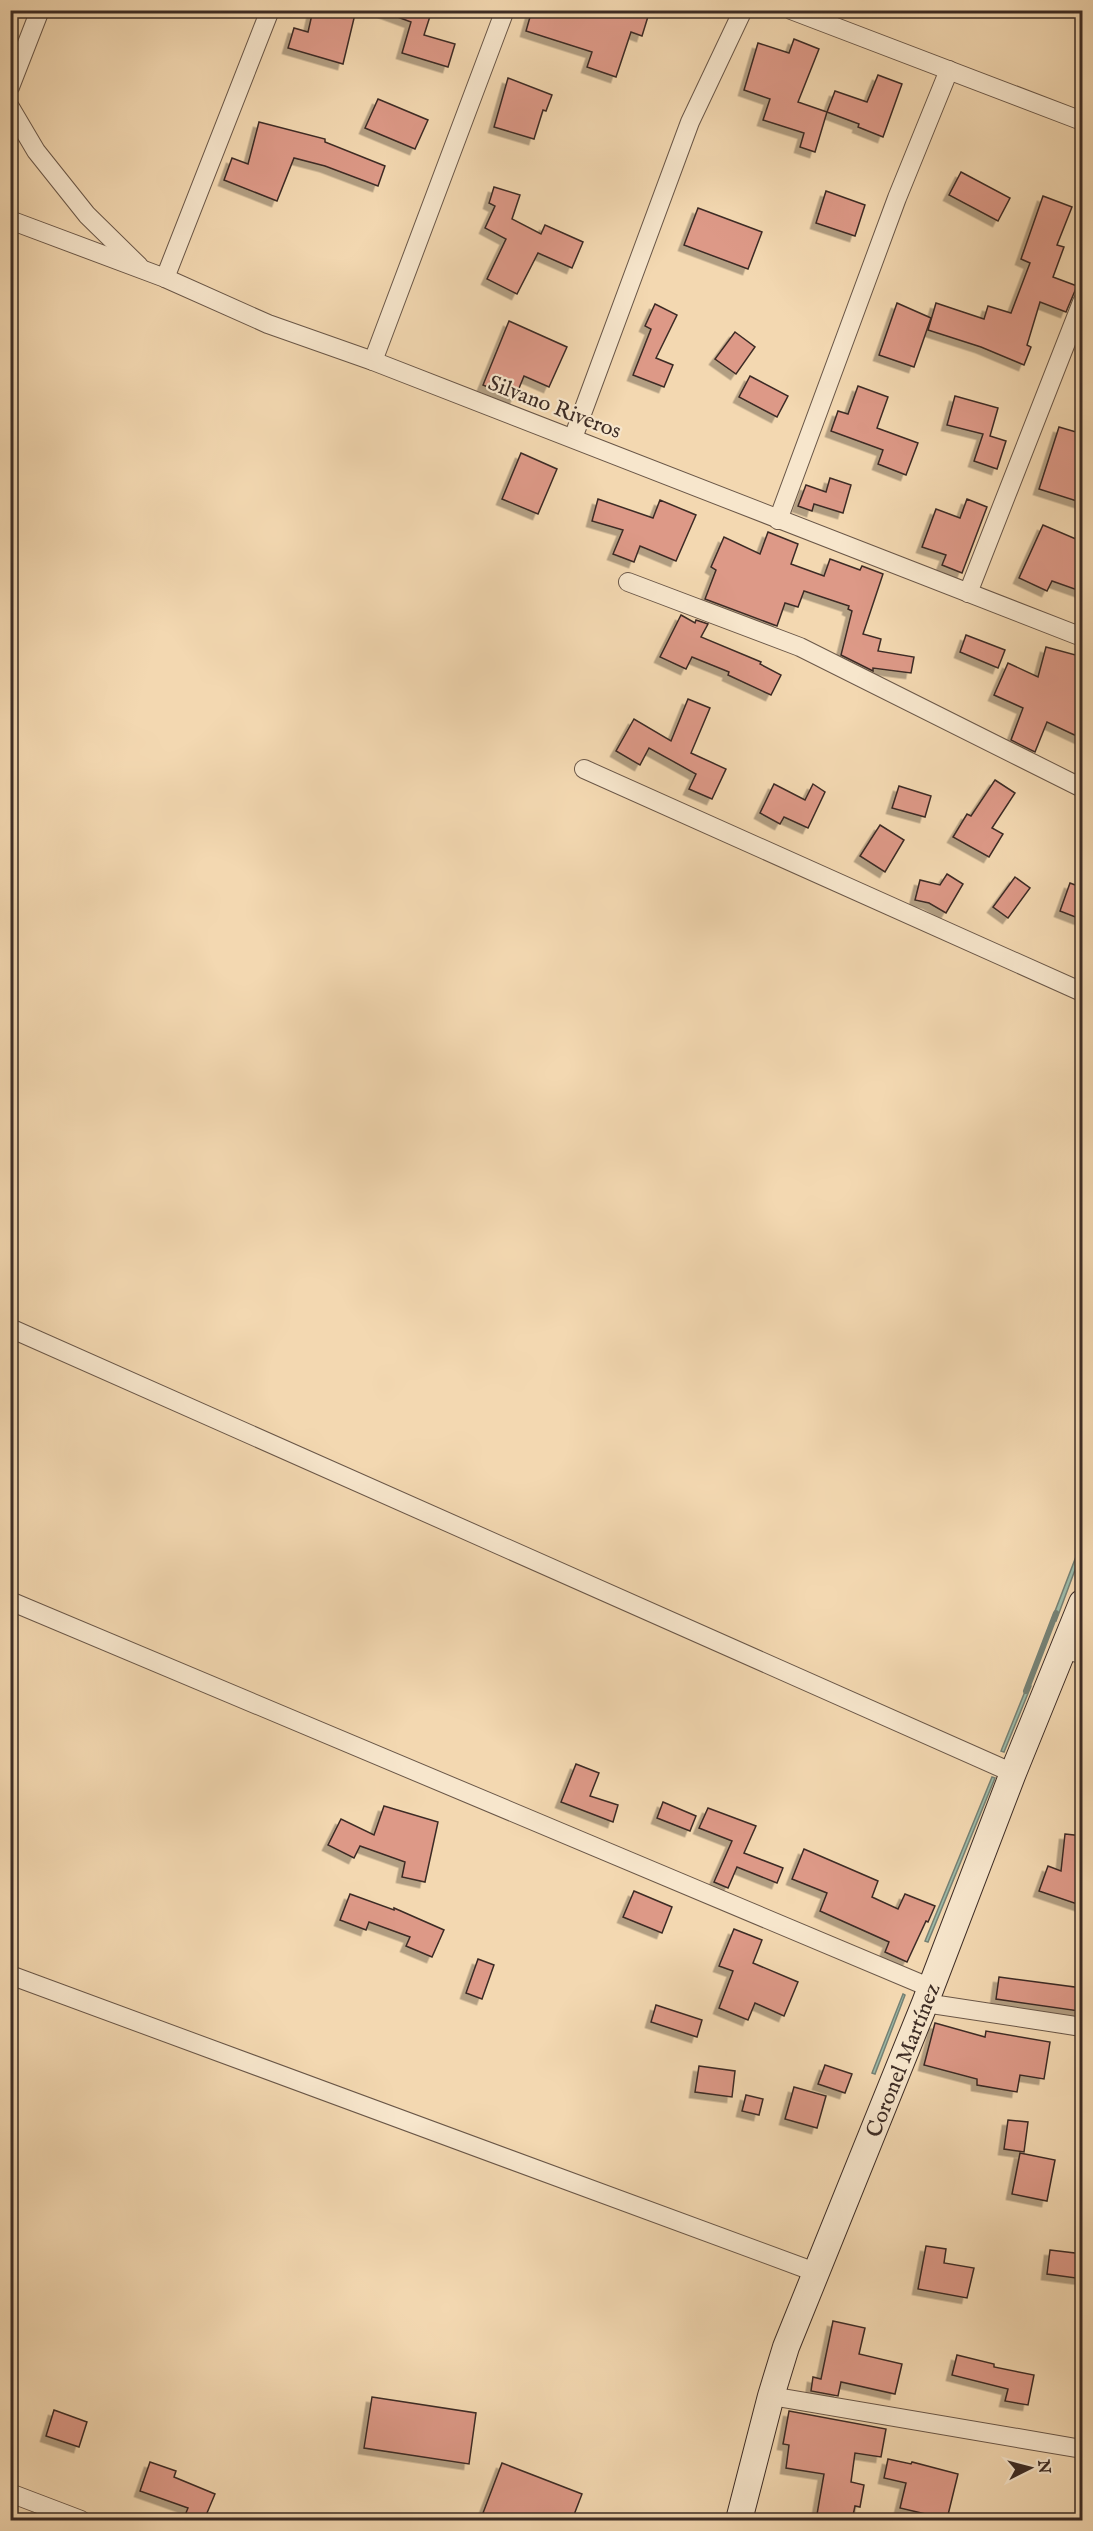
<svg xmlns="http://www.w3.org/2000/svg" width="1093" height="2531" font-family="'IM FELL English',serif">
<defs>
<filter id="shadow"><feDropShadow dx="-5.5" dy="5.5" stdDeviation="0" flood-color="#0004"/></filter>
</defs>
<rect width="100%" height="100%" fill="#f3d8b1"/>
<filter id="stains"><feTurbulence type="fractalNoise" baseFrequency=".00333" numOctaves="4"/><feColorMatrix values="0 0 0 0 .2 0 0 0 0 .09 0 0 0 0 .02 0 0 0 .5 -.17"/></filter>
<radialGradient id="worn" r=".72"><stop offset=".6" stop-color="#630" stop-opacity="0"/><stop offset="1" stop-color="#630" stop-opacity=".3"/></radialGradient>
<g fill="#9cbaa8" stroke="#768174" stroke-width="1.5">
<path d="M1082,1541V1551L1056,1621L1052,1619Z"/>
<path d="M1028,1684L1031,1686L1004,1752L1001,1751Z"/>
<path d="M992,1777L995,1778L928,1942L925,1941Z"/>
<path d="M903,1994L905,1995L875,2074L872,2073Z"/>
</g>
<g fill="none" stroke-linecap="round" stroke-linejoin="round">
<path stroke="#768174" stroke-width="6" d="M1026,1691L1056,1613"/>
</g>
<g fill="#dd9987" stroke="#3d2c25" stroke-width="1.5" filter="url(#shadow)">
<path d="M313,10H356L343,64L288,48L294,28L308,32Z"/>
<path d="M385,10H432L424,35L455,44L448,67L402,53L411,22L384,12Z"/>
<path d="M532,10H543L561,16L563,10H650L642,36L631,32L616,77L587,67L592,52L526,31Z"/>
<path d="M794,39L819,49L798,102L827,112L815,152L800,147L804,133L763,120L770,99L744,90L758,43L789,53Z"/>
<path d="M878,75L902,84L883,137L858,127L859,124L827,112L835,91L867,102Z"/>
<path d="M508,78L552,95L546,111L543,110L534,139L494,127Z"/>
<path d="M378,99L428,120L415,149L365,128Z"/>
<path d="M259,122L325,139V142L385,166L378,186L325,166L294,158L277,201L224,180L232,158L248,164Z"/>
<path d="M961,172L1010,198L998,221L949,195Z"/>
<path d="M494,187L520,195L512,219L541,234L545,225L583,242L572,268L538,253L517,294L487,279L506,239L485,228L495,206L489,203Z"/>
<path d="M826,191L865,205L855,236L816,223Z"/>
<path d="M1043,196L1072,207L1057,245L1064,247L1053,277L1077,286L1066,312L1040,302L1027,345L1031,347L1024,365L981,347L928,330L936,303L984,319L988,306L1011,313L1030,263L1021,259Z"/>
<path d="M698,208L762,232L748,269L684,245Z"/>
<path d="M897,303L931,318L914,367L879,355Z"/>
<path d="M655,304L677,315L656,358L673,365L664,387L633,375L651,329L645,326Z"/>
<path d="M509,321L567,347L549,387L524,376L515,398L483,385Z"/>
<path d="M735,332L755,347L736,374L715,359Z"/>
<path d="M750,376L788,396L777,417L739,397Z"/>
<path d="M858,386L888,397L877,428L918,443L906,475L878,464L883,450L831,431L838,411L848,414Z"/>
<path d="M955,396L998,408L990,436L1006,441L997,469L974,461L983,434L947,425Z"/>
<path d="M1059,427L1083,434V503L1039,489Z"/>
<path d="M521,453L557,469L538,514L502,499Z"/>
<path d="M830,478L851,485L843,513L814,504L812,511L798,506L806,485L826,492Z"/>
<path d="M598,499L653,518L660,500L696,515L676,561L640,546L634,562L613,554L623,530L592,521Z"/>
<path d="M967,499L987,507L962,573L942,565L946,555L922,547L936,509L960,518Z"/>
<path d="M1043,525L1083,542V592L1052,581L1047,591L1019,578Z"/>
<path d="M768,532L798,544L791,564L824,576L830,559L860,570L862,566L883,574L863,634L881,639L878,651L914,657L911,673L873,668V671L841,655L852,611L848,609L849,606L804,591L798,607L785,603L777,626L705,599L716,570L711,567L724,537L760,554Z"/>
<path d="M681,615L695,623L696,620L708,624L701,637L761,662L760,664L781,675L771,695L728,675L729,672L692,657L686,669L660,657Z"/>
<path d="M966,635L1005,650L998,668L960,652Z"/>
<path d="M1046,647L1083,657V739L1047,722L1035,752L1011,740L1023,708L994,695L1008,663L1038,677Z"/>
<path d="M688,699L710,708L691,753L726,769L712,799L689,789L696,774L649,748L640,765L616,751L634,719L671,741Z"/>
<path d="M995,780L1015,793L992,828L1003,834L989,857L953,837L967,814L971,816Z"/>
<path d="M774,784L805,800L813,784L825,792L808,828L784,817L780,824L760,813Z"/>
<path d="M899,786L931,796L925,817L892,808Z"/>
<path d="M880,825L904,840L885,872L860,856Z"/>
<path d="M947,874L963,884L946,913L929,903L915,900L920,880L940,885Z"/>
<path d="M1015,877L1030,888L1008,918L993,907Z"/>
<path d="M1070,883L1083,888V920L1060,911Z"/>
<path d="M576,1764L599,1773L590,1796L618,1805L613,1822L561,1802Z"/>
<path d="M663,1802L696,1816L690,1831L657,1818Z"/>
<path d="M384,1806L438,1822L425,1882L402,1877L405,1862L360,1846L354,1858L328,1845L341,1819L374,1835Z"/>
<path d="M708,1808L756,1826L744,1853L783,1868L777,1883L737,1867L728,1888L714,1882L732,1841L699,1828Z"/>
<path d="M1065,1834L1083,1836V1906L1039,1891L1048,1866L1061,1871Z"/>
<path d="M804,1849L878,1881L872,1897L898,1909L905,1894L935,1906L928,1922L926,1921L907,1962L885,1952L889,1942L820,1911L827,1893L792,1879Z"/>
<path d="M634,1891L672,1907L662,1933L623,1917Z"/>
<path d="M350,1894L394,1910V1908L444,1930L432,1957L406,1946L410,1937L369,1922L366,1930L340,1920Z"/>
<path d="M734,1929L762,1940L753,1963L798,1982L784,2016L755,2003L748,2020L719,2008L733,1971L719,1966Z"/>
<path d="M478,1959L494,1965L482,1999L466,1993Z"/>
<path d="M999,1977L1082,1988L1079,2011L996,1999Z"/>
<path d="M656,2005L702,2020L697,2037L651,2022Z"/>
<path d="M935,2023L985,2037L986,2031L1050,2042L1044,2079L1020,2075L1017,2092L977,2085V2079L924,2065Z"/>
<path d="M825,2065L852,2074L845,2093L818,2084Z"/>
<path d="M699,2066L735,2071L732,2097L695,2092Z"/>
<path d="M794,2087L826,2096L817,2128L785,2119Z"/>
<path d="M746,2095L763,2099L759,2115L742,2111Z"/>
<path d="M1008,2120L1028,2122L1024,2152L1004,2149Z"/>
<path d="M1020,2153L1055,2160L1047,2201L1012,2194Z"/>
<path d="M926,2246L946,2249L944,2263L974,2268L967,2298L918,2289Z"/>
<path d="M1050,2250L1083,2254V2279L1047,2274Z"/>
<path d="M833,2321L865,2328L859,2354L902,2364L895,2394L841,2382L838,2396L811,2391L813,2377L821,2379Z"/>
<path d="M957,2355L994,2364V2367L1034,2375L1028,2405L1005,2401L1008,2389L952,2375Z"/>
<path d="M372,2397L476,2413L469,2464L364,2448Z"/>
<path d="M54,2410L87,2422L79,2447L46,2436Z"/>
<path d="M789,2411L886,2429L881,2457L855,2453L851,2482L864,2485L860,2507L855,2506L852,2520H816L824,2474L786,2468L789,2445L783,2444Z"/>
<path d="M888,2459L911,2464L912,2462L958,2474L947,2519L900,2508L906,2483L884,2478Z"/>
<path d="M150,2462L176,2471L174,2477L215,2494L204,2520H183L188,2508L140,2491Z"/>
<path d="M502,2463L582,2494L572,2520H502L483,2513Z"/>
</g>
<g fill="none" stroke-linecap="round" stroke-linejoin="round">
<g stroke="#6a5748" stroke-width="20">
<g id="street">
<path d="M791,10L1082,121"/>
<path d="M10,87L40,10"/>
<path d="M10,107L36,151L87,215L139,266"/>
<path d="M10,220L165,278L268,324L373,361L1082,637"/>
<path d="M165,278L270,10"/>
<path d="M373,361L505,10"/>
<path d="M573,438L690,122L743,10"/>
<path d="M778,520L897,198L949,70"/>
<path d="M628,582L800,647L1082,788"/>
<path d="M968,593L1082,302"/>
<path d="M584,769L1082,992"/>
<path d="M10,1328L1013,1773"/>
<path d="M10,1601L931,1988"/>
<path d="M1064,1650L1082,1654"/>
<path d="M10,1975L815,2272"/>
<path d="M925,2003L1082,2027"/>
<path d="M771,2396L1082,2449"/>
<path d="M10,2493L81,2520"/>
</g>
</g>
<g stroke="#3d2c25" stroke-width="28">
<g id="secondary">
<path id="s1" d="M739,2520L771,2396L786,2347L925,2003L1013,1773L1082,1603"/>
</g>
</g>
<use href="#street" stroke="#f7e6cc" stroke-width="18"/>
<use href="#secondary" stroke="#f7e6cc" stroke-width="26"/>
</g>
<g text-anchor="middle" stroke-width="4.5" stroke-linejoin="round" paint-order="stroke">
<g font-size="22" fill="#3d2c25" stroke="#f7e6cc">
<text transform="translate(555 406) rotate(21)" y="8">Silvano Riveros</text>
<text dy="8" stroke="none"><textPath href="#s1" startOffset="489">Coronel Martínez</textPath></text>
</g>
</g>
<rect width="1093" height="2531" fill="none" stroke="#f3d8b1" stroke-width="36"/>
<rect x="12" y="12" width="1069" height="2507" fill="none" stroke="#3d2c25" stroke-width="3"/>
<rect x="18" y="18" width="1057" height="2495" fill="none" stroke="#3d2c25" stroke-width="1.5"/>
<g transform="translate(1030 2468) rotate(84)" stroke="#f7e6cc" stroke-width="4.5" paint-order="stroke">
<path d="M0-4.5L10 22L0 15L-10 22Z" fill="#3d2c25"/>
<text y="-9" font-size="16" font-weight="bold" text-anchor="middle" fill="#3d2c25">N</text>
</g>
<rect width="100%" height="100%" filter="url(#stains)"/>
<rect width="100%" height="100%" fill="url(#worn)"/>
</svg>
